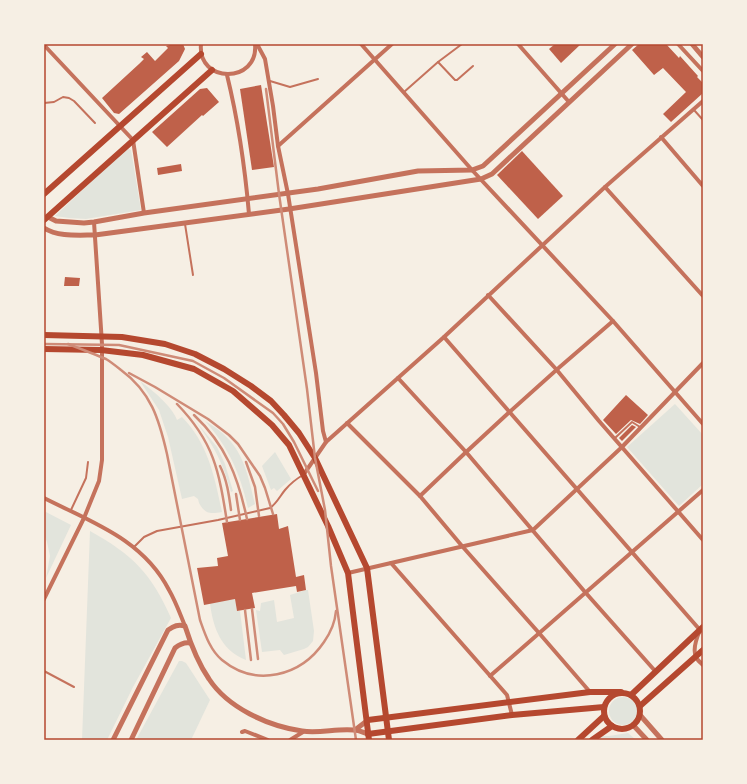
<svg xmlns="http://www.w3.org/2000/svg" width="747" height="784" font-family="'Nunito Sans',sans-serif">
<rect width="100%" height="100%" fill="#f6efe4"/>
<g fill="#e2e4dc">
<path d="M127,148L131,150L141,210L86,219L69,218L55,216Z"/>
<path d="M140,381C152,390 172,406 177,420L182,417C208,443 215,478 222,512C210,514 205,514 199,503L198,499L194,496L182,499L168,437L159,410Z"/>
<path d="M675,404L703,435V484L679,506L627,447Z"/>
<path d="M193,418L217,447L225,464L233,491L231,492C222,460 213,444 193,418Z"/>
<path d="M205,421C242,442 246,467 255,504L248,508C240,473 229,448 205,421Z"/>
<path d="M275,452L291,479L277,491L274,488L271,490L262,466Z"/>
<path d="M44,511L71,525L46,578L50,556L47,542L44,534Z"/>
<path d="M90,531C133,555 151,573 171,618L133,687L107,740H82Z"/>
<path d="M306,590H308L314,631L313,641L308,647L304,649L284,655L280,650L262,652L256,610L260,611L261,603L274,600L277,622L294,618L290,595Z"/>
<path d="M235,599L237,611H240L246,660C221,650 213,628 210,603Z"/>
<path d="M179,661H182L186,663L210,700L191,740H136Z"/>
<circle cx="623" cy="711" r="14"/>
<path d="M628,733L636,740H597L602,736H609Z"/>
</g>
<g fill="#bf614a">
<path d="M174,44H183L185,49L179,61L119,114L114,113L102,98L139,64L144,59L141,57L147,52L155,61L168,48L166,46Z"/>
<path d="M555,44H581L561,63L549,49Z"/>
<path d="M639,44H666L679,58L680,56L698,76L697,77L703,83V93L671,122L663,114L686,92L663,68L654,75L632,50Z"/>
<path d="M261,85L274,167L252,170L240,89Z"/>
<path d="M207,88L219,102L203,116L202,115L167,147L152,132L200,89Z"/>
<path d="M522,151L563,196L538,219L497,175Z"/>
<path d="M181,164L182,171L158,175L157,168Z"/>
<path d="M65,277L80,278L79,286H64Z"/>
<path d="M626,395L648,415L640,424L631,420L616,434L603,420Z"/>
<path d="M632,425L636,427L622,441L619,438Z"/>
<path d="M277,514L279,529L288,526L296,577L304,575L306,590L297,592L296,586L252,593L255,608L237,611L235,599L204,605L197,568L218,566L217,558L228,556L222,523Z"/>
</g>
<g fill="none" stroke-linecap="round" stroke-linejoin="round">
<g stroke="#c5725c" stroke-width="2">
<path d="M438,62L455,80H457L473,66"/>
<path d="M270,81L290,87L318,79"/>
<path d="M404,92L438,62L462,44"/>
<path d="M44,103L54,102L63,97L69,98L74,101L95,123"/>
<path d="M694,110L703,120"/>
<path d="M185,224L193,275"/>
<path d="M615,438L632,422L640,427"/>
<path d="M71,510L86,478L88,462"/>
<path d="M134,547L144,537L157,531L218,520L270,508C277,503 280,496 285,490C290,484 296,479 303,475"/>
<path d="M44,671L74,687"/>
</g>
<g stroke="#c5725c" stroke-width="4">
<path d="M201,44C197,84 259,84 255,44"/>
<path d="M257,44L265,59L273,106L278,146L288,194L316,373L323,431L326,442"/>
<path d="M361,44L472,170L613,321L703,424"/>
<path d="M518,44L569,102"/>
<path d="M678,44L703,71"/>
<path d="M44,45L133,140L144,213"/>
<path d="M227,75C238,120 245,168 249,214"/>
<path d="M661,137L703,186"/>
<path d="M278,146L392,44"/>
<path d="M605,187L703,296"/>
<path d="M488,295L556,369L599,421L703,540"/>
<path d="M444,337L700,630C697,637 692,649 696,657C697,660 701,663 703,665"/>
<path d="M398,378L466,452L585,592L656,672"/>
<path d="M347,423L420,496L462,546L539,633L590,692"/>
<path d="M304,474L326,442L444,337L605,187L703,101"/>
<path d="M420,496C483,435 547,377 613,321"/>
<path d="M44,498C91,522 143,539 169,590C176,602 180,614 185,626"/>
<path d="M391,563L507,695L512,715"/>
<path d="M348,573L533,530L622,447L703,363"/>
<path d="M44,599L84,518L99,481L102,460V344L94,222"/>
<path d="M490,676L703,490"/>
<path d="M242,732L245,731L268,740"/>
<path d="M290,740L303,732"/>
</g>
<g stroke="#c5725c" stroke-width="5">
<path d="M692,44L703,57"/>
<path d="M48,217L56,221L84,223L94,222L144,213L318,189L418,171L472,170L483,166L615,44"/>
<path d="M44,228C58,237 78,235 95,235L289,209L481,179L492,174L632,44"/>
<path d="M640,715L662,740"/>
<path d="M633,725L647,740"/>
<path d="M355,730L368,720"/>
<path d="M113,740L168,630C174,626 178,624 185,626C191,645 198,663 209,679C228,708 268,726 302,731C319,734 337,728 354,730C359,730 364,733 368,734"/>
<path d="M131,740L175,648C180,644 184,642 190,643"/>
</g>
<g stroke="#b5482f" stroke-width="6">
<path d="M44,194L201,54"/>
<path d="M44,220L212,70"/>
<path d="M44,335L122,337L165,344L195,354L224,369L251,386L271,401L284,415L299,433L315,458L367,568L389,740"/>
<path d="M44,349L101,350L143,355L194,369L233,391L272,425L289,445L328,526L348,573L369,740"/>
<circle cx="622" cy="711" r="18"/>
<path d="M631,695L703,627"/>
<path d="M640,706L703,650"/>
<path d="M368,720L590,692H621"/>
<path d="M368,734L512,715L604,707"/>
<path d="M578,740L604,716"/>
<path d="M592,740L612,726"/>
</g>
<g stroke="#cf8b77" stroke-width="2.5">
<path d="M266,89L279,194L307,389L315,458L325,510L331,566L356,740"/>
<path d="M44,344L119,345L193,361L224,378L273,413L283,424L294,442L318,491"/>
<path d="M68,344C81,349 94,354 106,359C111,362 116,366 121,370C151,392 159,419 167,454L200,620C205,634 210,650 222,660C256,688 301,676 324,642C331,632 335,623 336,611"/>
<path d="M129,373L155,387L208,419L229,435L238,444L260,476L265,488L273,514"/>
<path d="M177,404C214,442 219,471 227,522"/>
<path d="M194,415C226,445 238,477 247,519"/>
<path d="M246,462L255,487L259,516"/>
<path d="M220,466C227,480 229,495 231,510"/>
<path d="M236,494L240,520"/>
<path d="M252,609L258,659"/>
<path d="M245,610L251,660"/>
</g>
</g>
<rect width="747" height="784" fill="none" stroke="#f6efe4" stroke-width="90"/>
<rect x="45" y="45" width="657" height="694" fill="none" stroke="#b5482f" stroke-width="1.5"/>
</svg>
